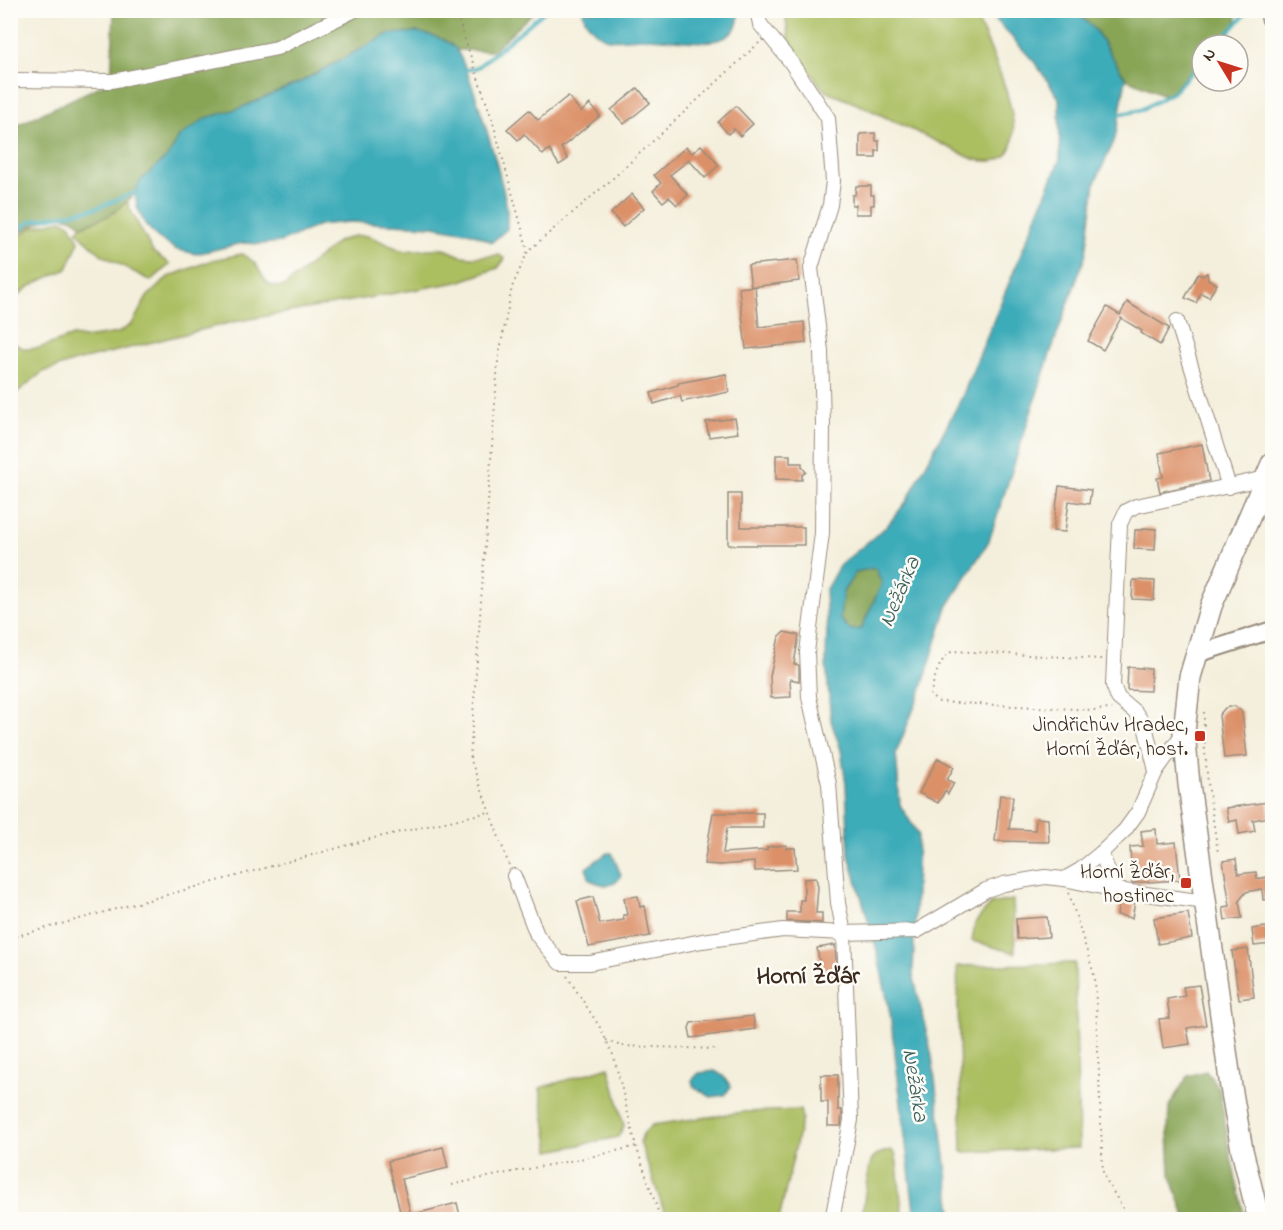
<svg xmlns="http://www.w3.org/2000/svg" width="1283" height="1230" font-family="'Indie Flower',sans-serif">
<rect width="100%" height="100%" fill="#fdfcf7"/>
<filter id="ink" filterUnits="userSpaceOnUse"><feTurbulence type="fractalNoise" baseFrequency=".0167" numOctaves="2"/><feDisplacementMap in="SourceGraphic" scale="12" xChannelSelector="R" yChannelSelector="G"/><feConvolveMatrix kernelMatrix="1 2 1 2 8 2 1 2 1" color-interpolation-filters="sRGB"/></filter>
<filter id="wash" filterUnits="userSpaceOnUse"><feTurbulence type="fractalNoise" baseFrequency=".008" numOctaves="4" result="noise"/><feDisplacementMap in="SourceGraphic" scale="24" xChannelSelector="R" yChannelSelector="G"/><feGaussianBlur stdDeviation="1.35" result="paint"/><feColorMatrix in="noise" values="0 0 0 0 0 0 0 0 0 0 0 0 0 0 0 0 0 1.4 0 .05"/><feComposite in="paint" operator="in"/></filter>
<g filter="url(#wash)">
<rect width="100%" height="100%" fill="#f4efdc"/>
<g fill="#abbe61" stroke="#737440" stroke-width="1.5">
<path d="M785,11H970L976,17C990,47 1055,180 973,159L862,106L828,92L822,88L789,42Z"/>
<path d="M133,180L127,201L130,209L153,252L170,264L151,281L102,255L77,232L112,187Z"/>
<path d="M61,220L70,224L79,241L67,269C48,278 20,286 11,306V241L33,227Z"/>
<path d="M354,236H369L403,251L443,248L461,256L473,257L499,255L505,259L498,268L458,282L233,322L73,362L43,372L11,397V334L13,343L25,349L39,348L73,336L84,338L118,333L132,324L147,297L168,277L212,260L242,254C246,257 252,260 255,263C264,275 263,289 285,286L337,242Z"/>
<path d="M1013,900L1015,953L972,941L975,923L990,904Z"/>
<path d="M1075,963L1079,1148L962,1152L957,966Z"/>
<path d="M609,1067L624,1126L618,1137L550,1151L540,1088Z"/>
<path d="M800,1110L802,1118L779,1219H667L640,1142L643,1134L652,1125L744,1112Z"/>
<path d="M891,1150L896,1155L903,1219H862C863,1210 868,1161 873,1158C877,1153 885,1152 891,1150Z"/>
</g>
<g fill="#88a557" stroke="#62683a" stroke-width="1.5">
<path d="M114,11H535L492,51L459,50L404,39L203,131L120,208L110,215L82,226C64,204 30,226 11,238V128L111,81Z"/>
<path d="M1075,11H1237L1236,24L1216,45H1202V59L1167,96L1126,79L1096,31Z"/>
<path d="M875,568L882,583L861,630H850L840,619L843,592L856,571Z"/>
<path d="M1206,1071L1219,1088L1230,1153L1245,1219H1186L1170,1173L1168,1131L1169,1106L1188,1076Z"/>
</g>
<g fill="#3cacb9" stroke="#3c6b6c" stroke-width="1.5" fill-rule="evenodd">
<path d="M583,11H739C739,23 735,35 721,39C702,46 664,37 642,38C631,38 615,42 605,38C596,34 583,21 583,11Z"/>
<path d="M988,11H1075L1096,31L1126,79L1115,139L1095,183L1086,254L1050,354L989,541L947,607L921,691L896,753L900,805L918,834L913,974L932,1056L953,1219H915L890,1013L876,947L849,856L846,785L841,750L831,721L826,663L827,626L825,591L839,566L887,526L906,502L962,397L1060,159L1059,98L1036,64ZM875,568L882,583L861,629L850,630L840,619L843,592L856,572Z"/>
<path d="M416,32C430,35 443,37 454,47C469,62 504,185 507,210C507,216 507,222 507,229L492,242L472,233L433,226L349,222L319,225L281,242L262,244L243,243L196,254L175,249L157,237L145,224L137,207L135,192L141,180L169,155L179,137L206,118L240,108L300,82L388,34Z"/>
<path d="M607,853H612L621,875C615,890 601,885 590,880L586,868Z"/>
<path d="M715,1071L723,1076L731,1086L725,1095L711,1097L693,1086L692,1080L699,1073Z"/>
</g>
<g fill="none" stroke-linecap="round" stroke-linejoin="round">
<g stroke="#3cacb9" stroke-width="4">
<path d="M1217,45L1249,10"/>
<path d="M464,71L478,67L546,10"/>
<path d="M1117,115L1141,110L1173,92L1202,61"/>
<path d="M10,234L32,221L97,208L139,191"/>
</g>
</g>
<g id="blocks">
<g fill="#db9068">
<path d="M638,88L650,103L624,124L611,110Z"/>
<path d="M568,96L581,112L590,104L600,116L561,148L568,159L559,165L549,149L543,155L524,134L518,140L507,129L529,110L538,120Z"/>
<path d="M736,106L753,124L740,136L734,129L728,134L718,122Z"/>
<path d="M875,133L876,141H879V151H876V158H860V134Z"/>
<path d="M701,145L719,165L705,178L689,160L670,175L688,195L677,205L669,197L663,202L653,191L661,183L654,175L686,147L692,153Z"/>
<path d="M856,186H871V195H874V205H871V214H855L856,205H852V195H855Z"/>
<path d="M632,194L644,208L623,227L611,213Z"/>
<path d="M797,260L799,281L751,287L748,265Z"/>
<path d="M1207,273L1208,279L1217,284L1209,297L1201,293L1196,303L1185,298L1198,274L1202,276Z"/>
<path d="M755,286L759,327L804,322L806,343L746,349L739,288Z"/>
<path d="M1127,302L1169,328L1160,345L1141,333L1142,331L1121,318L1103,350L1088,341L1107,307L1120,315Z"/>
<path d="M726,374L729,392L682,402L680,396L654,404L651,393L678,385V383Z"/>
<path d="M735,418L738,433L709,437L706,422Z"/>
<path d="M1202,444L1209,481L1160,492L1157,478L1163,477L1159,453Z"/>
<path d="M776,455H790V463H802V467L806,472L802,475V480L776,479Z"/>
<path d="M1059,486L1091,490L1089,504L1069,501L1065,532L1053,531Z"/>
<path d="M728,494H741V527H804V545H728Z"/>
<path d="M1143,528L1156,529L1155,550L1134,549L1135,530H1143Z"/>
<path d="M1133,580L1155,581L1154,600L1132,599Z"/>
<path d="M784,632L799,635L794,664L799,665V681L790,679L791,697L771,698L770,676L779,637Z"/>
<path d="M1128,667L1151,669L1150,691L1127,690Z"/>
<path d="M1235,706L1242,712L1247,756L1224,758L1219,715L1225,708Z"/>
<path d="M938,758L954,767L947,780L954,783L948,794L945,791L938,803L919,793Z"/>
<path d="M1000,795L1013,797L1009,829L1035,830L1036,818L1048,819L1049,842L995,841Z"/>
<path d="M1268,802L1270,817L1253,820L1255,831L1239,834L1237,820L1229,822L1226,808Z"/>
<path d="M713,813H763V828H727L723,853L767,850V847L786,845V848H795L797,869L755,871L754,862L721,865L704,864Z"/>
<path d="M1156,829L1157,844L1176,842L1180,880L1132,883L1130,847L1143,846L1141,831Z"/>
<path d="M1236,859L1238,874L1256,872L1257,879L1272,876V899L1263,900L1262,889L1246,892L1239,901L1242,918L1225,920L1223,907L1230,906L1223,861Z"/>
<path d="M816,878L818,887L816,913H822V923L787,921V912H800V900H804V879Z"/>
<path d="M638,896L640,907L645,906L650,936L589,947L577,901L593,897L600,924L624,920L623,915H627L624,898Z"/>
<path d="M1119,900L1135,902L1132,918L1117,915Z"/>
<path d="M1188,913L1192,938L1158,944L1154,918Z"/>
<path d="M1047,917L1049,937L1017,939L1016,919Z"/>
<path d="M1272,926V944L1254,946L1252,929Z"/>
<path d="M835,945L837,977L822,979L817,948Z"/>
<path d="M1248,949L1254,997L1239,999L1232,951Z"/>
<path d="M1199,985L1206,1025L1187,1028L1190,1044L1163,1048L1159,1019L1170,1018L1167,999L1185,996L1183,987Z"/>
<path d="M753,1016L755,1029L691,1038L689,1028L691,1023Z"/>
<path d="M821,1075H838V1110H842L841,1126H828V1102H821Z"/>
<path d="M443,1147L448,1168L402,1179L411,1215L457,1203L461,1220H402L388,1161Z"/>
</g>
</g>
</g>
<g filter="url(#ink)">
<use href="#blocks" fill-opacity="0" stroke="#988c7d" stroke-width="1.5"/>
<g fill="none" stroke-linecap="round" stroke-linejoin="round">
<g stroke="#988c7d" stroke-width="16">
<g id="minor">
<path d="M757,10L760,24L790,61L828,118L833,181L830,205L811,268L821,351L823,424L822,533L807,652L809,697L829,784L838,903L844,933L851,1120L832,1220"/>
<path d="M10,80L112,81L277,48L355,10"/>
<path d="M1177,321L1229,487"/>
<path d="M1156,771L1145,726L1136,713L1118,698L1113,685L1120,524L1126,511L1136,506L1266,478"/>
<path d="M1101,853L1116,890"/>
<path d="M514,876L537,935L560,963H590L702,941L783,930L844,933L917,931L986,890L1004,884L1045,877L1064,879L1080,870L1101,853L1125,830L1138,812L1156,771L1184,732"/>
<path d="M1064,879L1116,890L1206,902"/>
</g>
</g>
<g stroke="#988c7d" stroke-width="20">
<path id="tertiary" d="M1197,654L1272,630"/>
</g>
<g stroke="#988c7d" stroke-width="24">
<g id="primary">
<path d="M1271,10L1272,17"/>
<path d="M1259,1220L1242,1150L1231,1087L1189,784L1184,732L1190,677L1211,606L1272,464"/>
</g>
</g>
<g stroke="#988c7d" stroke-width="2" stroke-dasharray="1.5 4.5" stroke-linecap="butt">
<path d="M455,10L492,119L528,251"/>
<path d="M1101,659L953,651C938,659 934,680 930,696L939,702L1094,710L1112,709"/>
<path d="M1204,712C1203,759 1211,806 1218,853"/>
<path d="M509,865L470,758L498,361L512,287L528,251L611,180L760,42"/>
<path d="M1069,893L1095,978L1103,1175L1130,1220"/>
<path d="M10,938L374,838L489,812"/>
<path d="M567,976L601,1029L614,1057L636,1146L661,1220"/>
<path d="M606,1040L621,1046L717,1049"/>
<path d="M452,1185C513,1170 576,1162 636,1146"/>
</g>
<use href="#minor" stroke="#fff" stroke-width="14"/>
<use href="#tertiary" stroke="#fff" stroke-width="16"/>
<use href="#primary" stroke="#fff" stroke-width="21"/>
</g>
</g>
<g fill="#c8321e" stroke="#fdfcf7" stroke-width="2">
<rect x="1194" y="730" width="12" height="12" rx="3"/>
<rect x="1180" y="877" width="12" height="12" rx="3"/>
</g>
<g text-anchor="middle" stroke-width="5" stroke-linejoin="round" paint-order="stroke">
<g font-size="21" fill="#3b2a1e" stroke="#fdfcf7" text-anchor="end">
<text x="1188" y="731">Jindřichův Hradec,<tspan x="1188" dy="24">Horní Žďár, host.</tspan></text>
<text x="1174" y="878">Horní Žďár,<tspan x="1174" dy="24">hostinec</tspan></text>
</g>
<g font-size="22" font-style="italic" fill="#3b5e5c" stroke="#fdfcf7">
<text transform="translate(898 591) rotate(-67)" y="8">Nežárka</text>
<text transform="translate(917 1085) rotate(81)" y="8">Nežárka</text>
</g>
<g font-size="24" font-weight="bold" fill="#3b2a1e" stroke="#fdfcf7">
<text x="808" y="983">Horní Žďár</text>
</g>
</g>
<rect width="1283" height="1230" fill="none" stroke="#fdfcf7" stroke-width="36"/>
<g transform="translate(1220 63) rotate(308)"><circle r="28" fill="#fdfcf7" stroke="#afa8a0" stroke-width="1.5"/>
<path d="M0-4.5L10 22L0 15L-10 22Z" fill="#c8321e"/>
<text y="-9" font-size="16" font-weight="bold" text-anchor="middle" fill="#3b2a1e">N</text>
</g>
</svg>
